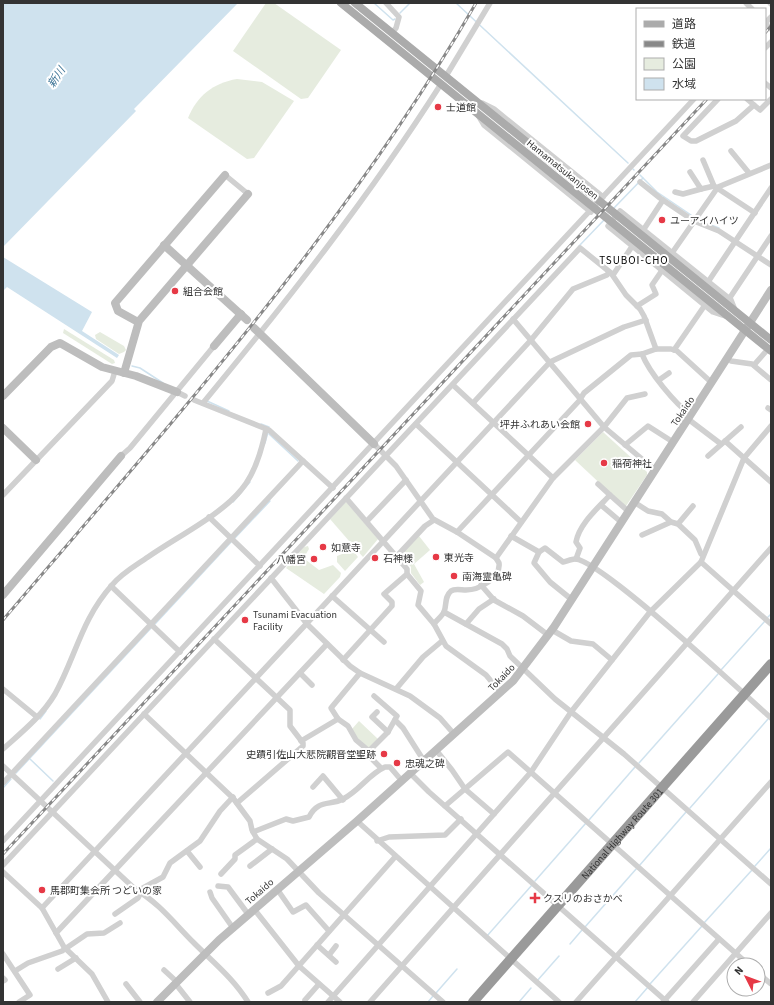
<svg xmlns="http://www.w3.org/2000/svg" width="774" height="1005" font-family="'Source Sans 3','Noto Sans JP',sans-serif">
<rect width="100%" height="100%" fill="#fff"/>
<g fill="#e6ecdf">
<path d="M266,3H274L341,50L308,98L301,99L233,51Z"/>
<path d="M237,79L262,82L294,101L254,158L247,159L188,118C197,96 213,83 237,79Z"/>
<path d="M64,329L114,360L115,363L112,364L63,333Z"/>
<path d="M100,332L124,346L126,350L124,352L119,354L96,339L95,335Z"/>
<path d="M603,432L647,472V475L626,506H624L575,460Z"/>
<path d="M346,502L378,539L363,557L330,519Z"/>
<path d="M419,536L430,550L414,564L424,582L420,585L411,573V567L401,555Z"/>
<path d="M308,546L309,549L304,557L306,560L319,570L333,565L341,573L340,577L324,594L286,568L304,547Z"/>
<path d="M355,553L358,557L345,571L337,562V556L342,554Z"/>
<path d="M359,721L378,739L369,748L357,739L352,729Z"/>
</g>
<g fill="#cfe2ee">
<path d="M4,3H238L134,109L136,111L3,247Z"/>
<path d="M3,257L92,312L82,331L119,355L117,358L7,287L3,291Z"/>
</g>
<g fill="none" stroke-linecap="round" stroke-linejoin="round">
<g stroke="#cfe2ee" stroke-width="1.5">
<path d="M374,3L393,20L395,19"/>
<path d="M456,3L628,163"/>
<path d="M400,13L410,3"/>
<path d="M633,169L634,170"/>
<path d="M640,175L657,192L694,217"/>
<path d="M614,208L643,178"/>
<path d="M711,225L719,228"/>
<path d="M579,246L604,220"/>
<path d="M132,366L140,368L163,383"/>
<path d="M207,401L229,411"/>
<path d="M261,424L269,427"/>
<path d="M269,434L298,461"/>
<path d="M265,443L268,432"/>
<path d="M233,502L250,482"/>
<path d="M234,539L270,501"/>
<path d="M767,618L771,614"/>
<path d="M155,624L231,542"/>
<path d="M721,670L765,621"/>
<path d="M40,719L46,711"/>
<path d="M30,759L53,781"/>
<path d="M639,763L718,674"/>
<path d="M16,773L151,628"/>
<path d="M3,788L11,779"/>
<path d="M690,808L768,719"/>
<path d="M589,820L635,767"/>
<path d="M639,866L686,812"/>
<path d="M755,866L771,848"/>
<path d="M535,881L586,823"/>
<path d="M704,923L752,870"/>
<path d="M585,927L637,868"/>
<path d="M487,936L532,885"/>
<path d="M570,944L582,930"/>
<path d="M537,981L559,956"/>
<path d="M650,984L702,926"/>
<path d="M436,993L457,969"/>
<path d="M428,1002L433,996"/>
<path d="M519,1002L531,988"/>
<path d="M635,1002L648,987"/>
</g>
<g stroke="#d0d0d0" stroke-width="5.5">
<path d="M386,3L399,17L396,28L392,33"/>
<path d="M746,3L752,9"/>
<path d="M770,3L771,4"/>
<path d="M765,23L771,17"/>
<path d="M765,23L771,29"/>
<path d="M765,48L771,42"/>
<path d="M446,76L490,3"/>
<path d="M765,83L771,88"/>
<path d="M718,99L683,136L691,141H696L736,121L754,105L760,110L771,99"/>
<path d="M747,99L754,105"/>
<path d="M482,103L494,109L603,197"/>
<path d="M478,115L484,125L591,212"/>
<path d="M731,151L749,173"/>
<path d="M703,160L714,186L755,213"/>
<path d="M690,172L701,189L714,186"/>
<path d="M225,175L248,194"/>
<path d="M640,182L660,198L694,221L719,231L771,265"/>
<path d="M675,192L683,194L701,189"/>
<path d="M642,232L663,200"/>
<path d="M672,253L718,187L771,165"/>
<path d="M613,275L635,242"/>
<path d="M708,282L771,188"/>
<path d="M729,299L771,236"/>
<path d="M637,306L656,294L652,285L663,269"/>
<path d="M725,316L713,312L608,226L620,211L731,300L735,310"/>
<path d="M513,319L604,427L655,470"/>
<path d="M674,350L705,305"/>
<path d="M642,354C649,372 675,404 691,415"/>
<path d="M728,359L731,361L752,364L771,380"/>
<path d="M754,365L768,349"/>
<path d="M659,380L669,373"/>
<path d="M453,385L553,478"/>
<path d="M177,392L185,396"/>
<path d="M194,400L269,430L333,488"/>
<path d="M203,403C288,300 369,197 441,84"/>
<path d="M473,403L531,340L573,289L607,275L609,272"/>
<path d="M768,408L771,410"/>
<path d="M688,419L721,444"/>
<path d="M416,424L521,522"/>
<path d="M725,441L771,482"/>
<path d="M374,444L396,466L433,519L457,532L496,558L499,563C501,578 479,590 466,590C461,590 455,588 451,591C444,597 447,605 444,612C442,616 437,620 434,624"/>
<path d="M625,445L648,426L673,442"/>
<path d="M121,456L130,448L214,346"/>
<path d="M708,456L741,427"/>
<path d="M598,484L610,495"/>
<path d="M3,495L112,381L115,371"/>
<path d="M634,502L648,511L662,514L671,522L678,524L695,540L701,554L703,555"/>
<path d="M601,505L621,522"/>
<path d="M209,517L260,566"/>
<path d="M367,521L406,480"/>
<path d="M678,524L693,506"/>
<path d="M457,532L579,401L584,393L631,355L642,354L656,349H671L677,351L712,383"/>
<path d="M642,535L671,522"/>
<path d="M511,536L539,552L545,548L563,562C567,561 572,559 575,559C600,559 744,694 771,718"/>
<path d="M539,552L534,563L550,582L571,599"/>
<path d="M397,556L425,526L434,520"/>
<path d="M496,558L553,478L604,427L627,398L645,394"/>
<path d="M576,559L580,548L576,542C579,524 598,508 610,495L628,511"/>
<path d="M701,562L771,624"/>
<path d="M407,574L421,591L418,605L434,624L446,646L486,675L501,693"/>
<path d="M271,578L307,624L350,666L360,673L410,696L440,718L454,734"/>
<path d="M481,585L494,600L523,616L548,635"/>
<path d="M111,586L180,652"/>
<path d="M332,596L384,642"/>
<path d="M444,612L502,644L507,649L510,656L555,699L624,754L771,884"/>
<path d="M466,624L479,609L494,599"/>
<path d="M552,630L571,641L593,644L612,660"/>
<path d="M214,639L290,710V726L303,743V746L237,803"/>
<path d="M343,660L392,606V602L384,594L407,574V569L346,498"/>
<path d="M300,673L312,685"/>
<path d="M360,673L331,708L338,719L348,726L356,740L369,751"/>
<path d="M3,689L37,717"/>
<path d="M396,689L423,657L442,641"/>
<path d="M374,696L397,716L388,732L369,751L368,755L381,768"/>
<path d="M377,712L372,717L388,732"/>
<path d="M144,714L233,798L250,821L252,830L257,839L287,859L319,893L443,1002"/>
<path d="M395,720L403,728L424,761"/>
<path d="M301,741L338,719"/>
<path d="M3,749C22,732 42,716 55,694C76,656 81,620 112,585C122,573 135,566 148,557C175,538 221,515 241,490C255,474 262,449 266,429"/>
<path d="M436,750L452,770L465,789L494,814"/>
<path d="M3,766L135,889C159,903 174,923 194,943C213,962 234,979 248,1002"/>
<path d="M410,773L429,792L667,1002"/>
<path d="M3,783L303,461"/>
<path d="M313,787L323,776L343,800"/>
<path d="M445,806L508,752L749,965"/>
<path d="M357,821L559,1002"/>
<path d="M253,832L286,819L293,821L309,817C318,799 330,806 343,799C359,791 369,774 385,767H390L402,781"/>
<path d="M3,841L694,99"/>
<path d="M377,841L389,837L445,835L461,819"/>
<path d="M187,851L200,867"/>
<path d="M3,865L580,248L611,273L626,295L640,309L644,316L656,349"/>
<path d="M250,866L272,849"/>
<path d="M3,872L42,908L64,947L92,974L108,1002"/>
<path d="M221,874L235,859V855L257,839"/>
<path d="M218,886L228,887L248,914"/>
<path d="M277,889L293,912L306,905L329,931"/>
<path d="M210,892L212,898L233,928"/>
<path d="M42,908L550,362L624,327L646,320"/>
<path d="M254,909L299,966L340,1002"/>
<path d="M115,914L138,898L143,888L163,877L170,863L200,841L220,811L233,797"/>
<path d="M56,933L327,644"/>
<path d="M317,945L336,962"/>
<path d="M3,954L30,995L19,1002"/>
<path d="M329,955L336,946"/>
<path d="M58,969L76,958"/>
<path d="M164,970L177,982"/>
<path d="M15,971L28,963L62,951L87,934L104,933L120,923"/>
<path d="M758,973L771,984"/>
<path d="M3,978L5,980L3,981"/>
<path d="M175,983L190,1002"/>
<path d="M126,984L140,1002"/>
<path d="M268,993L281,986L395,857"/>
<path d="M305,1000L319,984"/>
<path d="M328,1002L531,772L571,712L650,612L701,562L744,458L771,426"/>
<path d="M370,1002L771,548"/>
<path d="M576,1002L771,782"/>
<path d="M663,1002L719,939"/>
<path d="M693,1002L771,913"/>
</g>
<g stroke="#bdbdbd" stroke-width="8">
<path d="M164,245L247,320"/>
<path d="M138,322L118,311L115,303L225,175"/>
<path d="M254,328L374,444"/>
<path d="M214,346L241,314"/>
<path d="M124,373L139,321L248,194"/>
<path d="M3,396L51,347L60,343L102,367L136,376L177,392"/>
<path d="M3,428L36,460"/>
<path d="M3,595L121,456"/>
<path d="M157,1002L219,940L357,821L513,681L554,627L771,290"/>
</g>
<g stroke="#ababab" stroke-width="8">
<path d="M341,3L771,351"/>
<path d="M355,3L771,340"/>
</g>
<path stroke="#9a9a9a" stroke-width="10" id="s1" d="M473,1002L771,664"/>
<g stroke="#888" stroke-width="3">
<g id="rail">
<path d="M765,33L771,26"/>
<path d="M3,620C171,423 346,229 476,3"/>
<path d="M3,854L707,99"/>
</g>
</g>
<use href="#rail" stroke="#fff" stroke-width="1.5" stroke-dasharray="4.5" stroke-linecap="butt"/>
</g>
<g fill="#e63946" stroke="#fff" stroke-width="1.5">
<circle cx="438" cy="107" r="4"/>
<circle cx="662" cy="220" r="4"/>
<circle cx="175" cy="291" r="4"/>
<circle cx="588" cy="424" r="4"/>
<circle cx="604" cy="463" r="4"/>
<circle cx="323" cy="547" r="4"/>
<circle cx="436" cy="557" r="4"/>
<circle cx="375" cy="558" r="4"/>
<circle cx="314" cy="559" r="4"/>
<circle cx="454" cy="576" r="4"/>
<circle cx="245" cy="620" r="4"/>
<circle cx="384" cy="754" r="4"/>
<circle cx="397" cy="763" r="4"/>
<circle cx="42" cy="890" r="4"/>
<path d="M533 892h4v4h4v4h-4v4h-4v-4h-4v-4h4z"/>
</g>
<g text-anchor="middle" stroke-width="4" stroke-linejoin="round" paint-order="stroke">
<g font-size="10" fill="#333" stroke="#fff" text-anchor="start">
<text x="446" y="111">士道館</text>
<text x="670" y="224">ユーアイハイツ</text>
<text x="183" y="295">組合会館</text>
<text x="580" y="428" text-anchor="end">坪井ふれあい会館</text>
<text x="612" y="467">稲荷神社</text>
<text x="331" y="551">如意寺</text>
<text x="444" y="561">東光寺</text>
<text x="383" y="562">石神様</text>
<text x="306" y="563" text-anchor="end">八幡宮</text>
<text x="462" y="580">南海霊亀碑</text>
<text x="253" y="618">Tsunami Evacuation<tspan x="253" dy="12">Facility</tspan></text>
<text x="376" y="758" text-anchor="end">史蹟引佐山大悲院觀音堂聖跡</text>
<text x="405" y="767">忠魂之碑</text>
<text x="50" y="894">馬郡町集会所 つどいの家</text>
<text x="543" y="902">クスリのおさかべ</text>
</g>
<g font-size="10" fill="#333" stroke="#fff">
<text transform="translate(563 169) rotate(39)" y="4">Hamamatsukanjosen</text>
<text transform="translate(682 411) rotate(-56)" y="4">Tokaido</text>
<text transform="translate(501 677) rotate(-46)" y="4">Tokaido</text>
<text dy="4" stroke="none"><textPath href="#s1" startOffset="225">National Highway Route 301</textPath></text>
<text transform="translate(259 891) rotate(-41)" y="4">Tokaido</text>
</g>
<g font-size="11" font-style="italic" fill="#3f7597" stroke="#fff">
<text transform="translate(56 77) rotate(-56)" y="4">新川</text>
</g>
<g font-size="11" letter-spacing="1" fill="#000" stroke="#fff">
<text x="634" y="264">TSUBOI-CHO</text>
</g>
</g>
<rect width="774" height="1005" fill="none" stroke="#333333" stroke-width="8"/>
<rect x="636" y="8" width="130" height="92" fill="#ffffff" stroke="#adadad"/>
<rect x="644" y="21" width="20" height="6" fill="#ababab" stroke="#adadad"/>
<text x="672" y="28" font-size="12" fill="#333333">道路</text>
<rect x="644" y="41" width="20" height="6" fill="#888888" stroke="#adadad"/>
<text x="672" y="48" font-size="12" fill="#333333">鉄道</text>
<rect x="644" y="58" width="20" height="12" fill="#e6ecdf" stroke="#adadad"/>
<text x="672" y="68" font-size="12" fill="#333333">公園</text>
<rect x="644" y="78" width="20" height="12" fill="#cfe2ee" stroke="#adadad"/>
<text x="672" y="88" font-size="12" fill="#333333">水域</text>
<g transform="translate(746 977) rotate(312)"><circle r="19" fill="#ffffff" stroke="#adadad"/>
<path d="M0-3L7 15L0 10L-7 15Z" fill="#e63946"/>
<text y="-6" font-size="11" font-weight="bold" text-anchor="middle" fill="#333333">N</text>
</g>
</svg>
